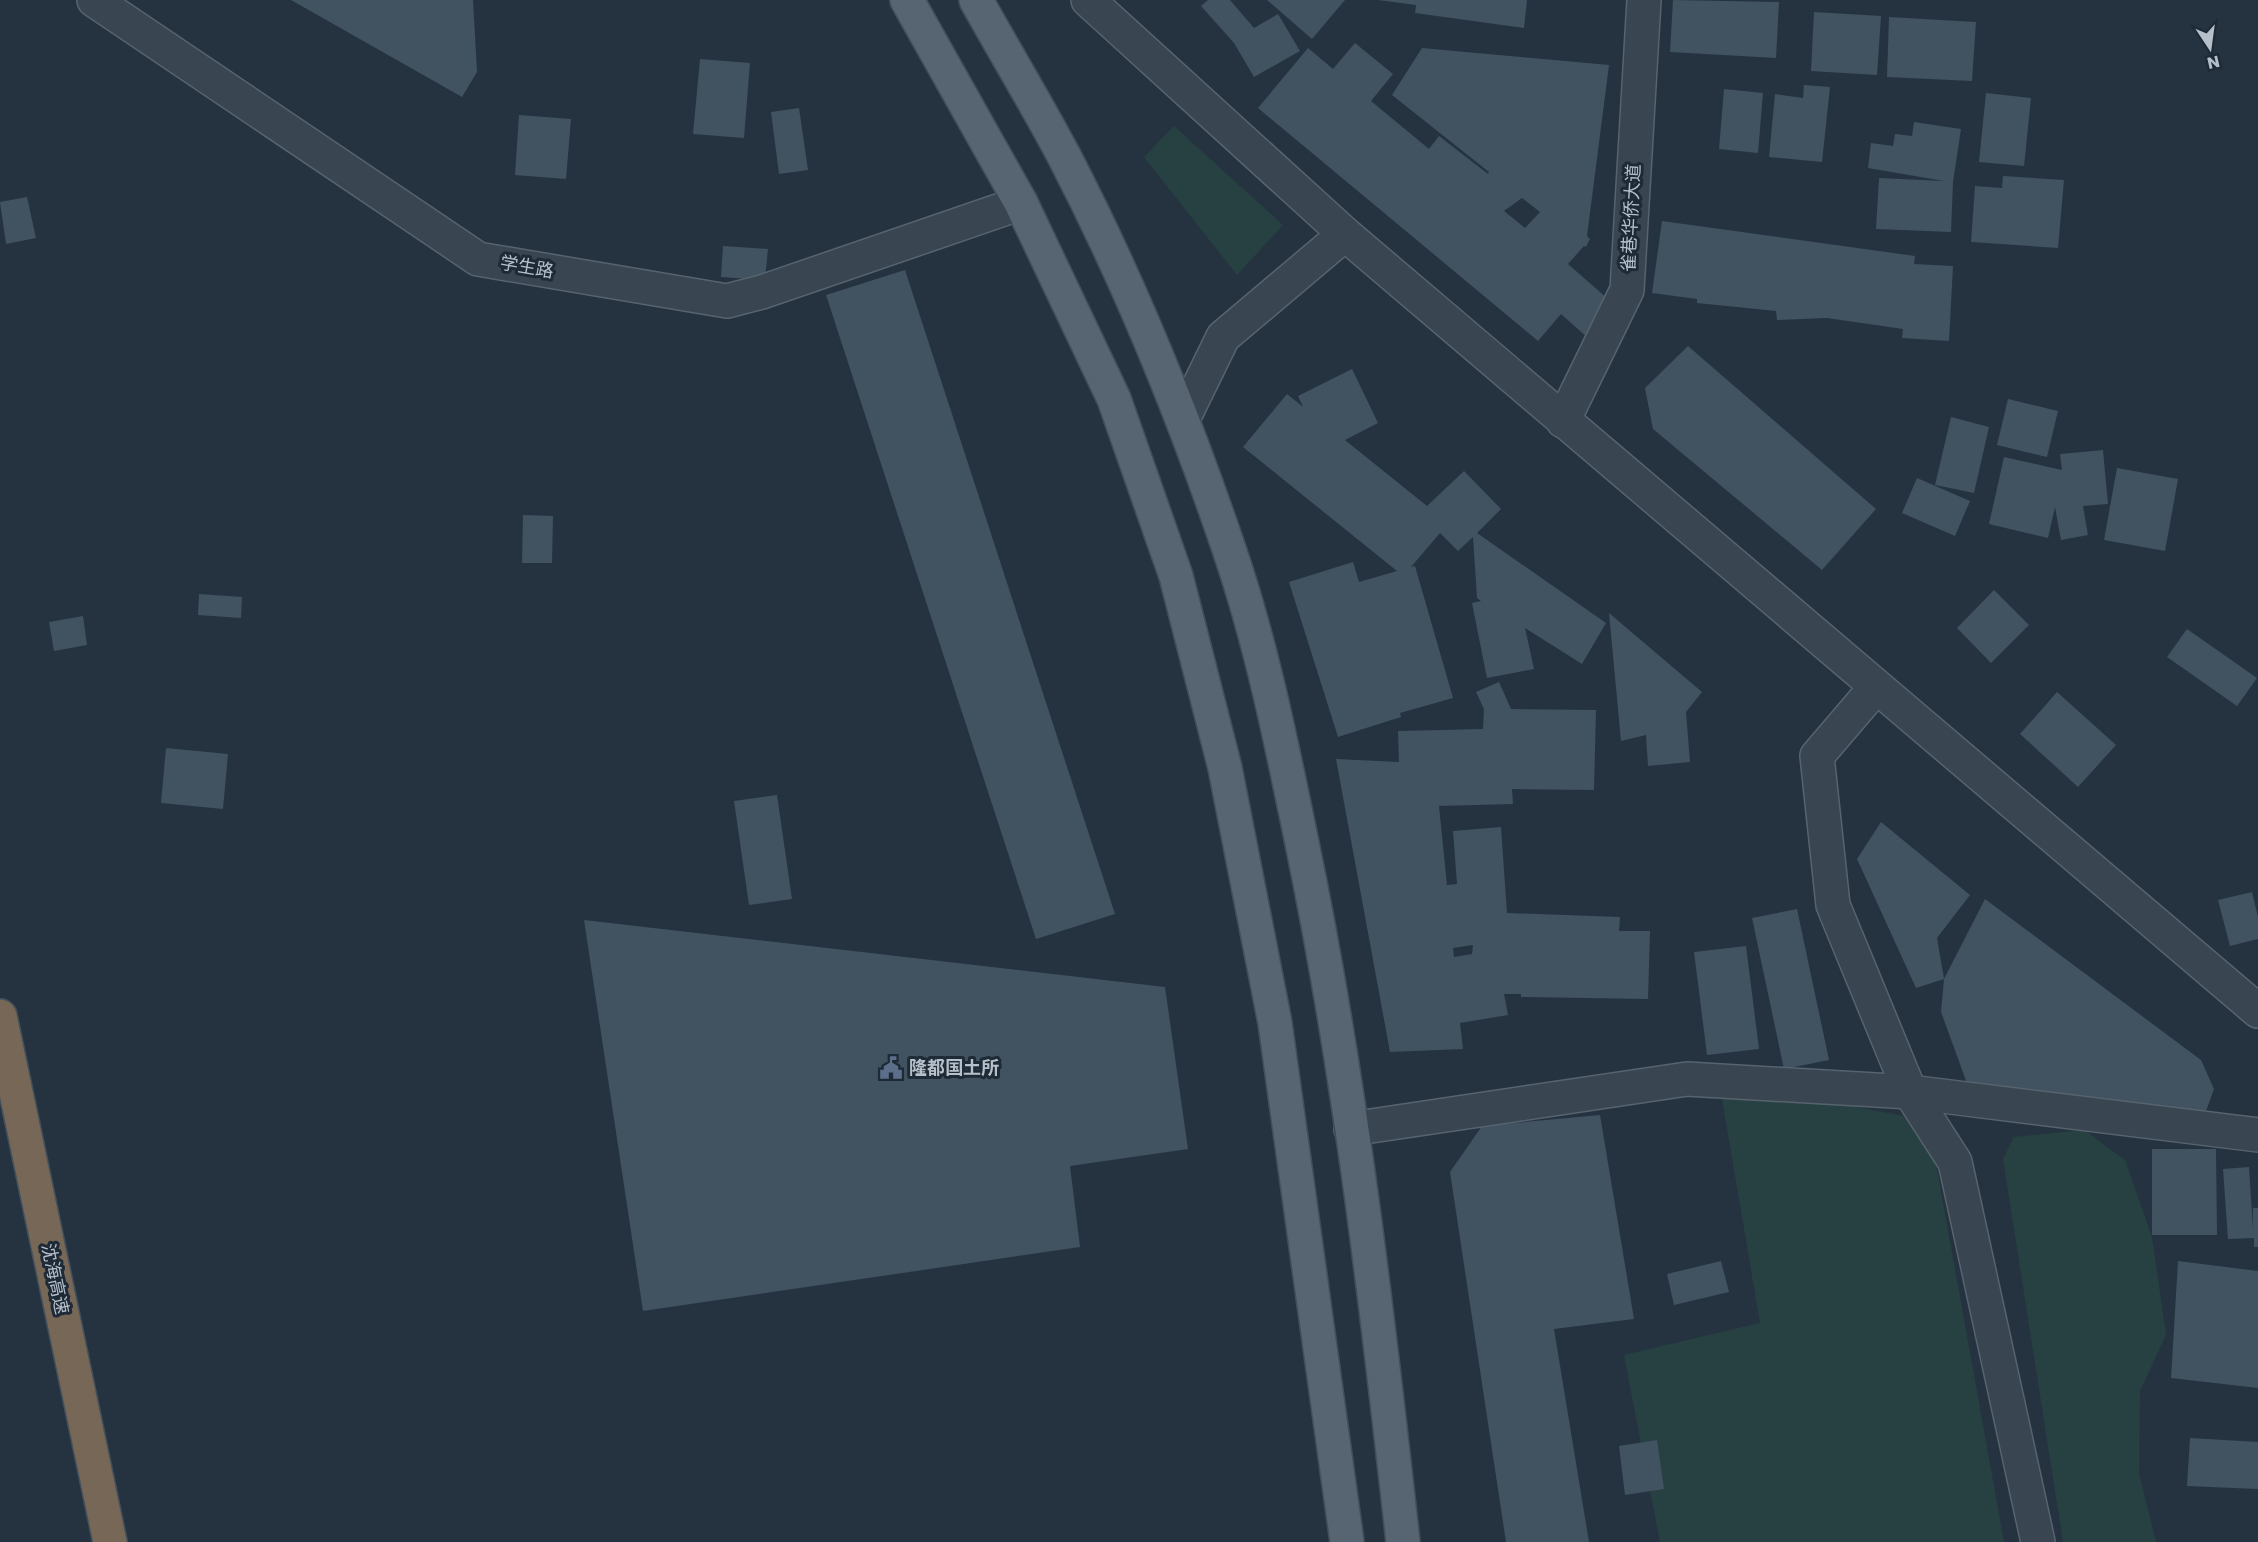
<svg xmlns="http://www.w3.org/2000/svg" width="2258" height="1542" font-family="Poppins,'Noto Sans SC',sans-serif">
<rect width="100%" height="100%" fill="#253341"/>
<g fill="#274142">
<path d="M1174,126L1283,225L1237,275L1144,157Z"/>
<path d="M1719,1081L1909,1117L1931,1136L2004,1542H1660L1624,1355L1760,1323Z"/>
<path d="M2084,1130L2125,1160L2152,1237L2166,1335L2140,1391L2139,1474L2156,1542H2063L2003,1159L2014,1137Z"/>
</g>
<g fill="#415260" fill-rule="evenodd">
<path d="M291,0H473L477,72L462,97Z"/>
<path d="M1208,0H1230L1254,28L1278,14L1300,51L1254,77L1234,43L1201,6Z"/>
<path d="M1267,0H1345L1312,39Z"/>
<path d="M1378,0H1527L1524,28L1415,13L1416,5Z"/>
<path d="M1673,0L1779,2L1776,58L1670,52Z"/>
<path d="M1814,12L1881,16L1877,75L1811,71Z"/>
<path d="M1889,17L1976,22L1972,81L1887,77Z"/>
<path d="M1355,43L1393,74L1371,101L1429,149L1439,136L1488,174L1489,172L1392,95L1422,48L1609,65L1587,236L1590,239L1586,247L1584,246L1568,264L1617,307L1588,338L1561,314L1538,341L1258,108L1308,48L1333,69ZM1522,198L1540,212L1525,228L1504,211Z"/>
<path d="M700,59L750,63L744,138L693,134Z"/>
<path d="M1804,85L1830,87L1822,162L1769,157L1775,94L1803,98Z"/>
<path d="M1724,89L1763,93L1758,153L1719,149Z"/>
<path d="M1986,93L2031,98L2024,166L1979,162Z"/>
<path d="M799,108L808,170L779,174L771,112Z"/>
<path d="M519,115L571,119L566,179L515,175Z"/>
<path d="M1914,122L1961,129L1953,182L1951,232L1876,229L1879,178L1944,181L1868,168L1871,143L1893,146L1895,134L1912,136Z"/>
<path d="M2003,176L2064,180L2058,248L1971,242L1975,186L2002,188Z"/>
<path d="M27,197L36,238L6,244L0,202Z"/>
<path d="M1662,221L1915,256L1914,264L1953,266L1949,341L1902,338L1903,329L1827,318L1777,320L1776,311L1697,303V299L1652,293Z"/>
<path d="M723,246L768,249L765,280L721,277Z"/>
<path d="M905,270L1115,914L1036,939L826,295Z"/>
<path d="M1688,346L1876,509L1822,570L1653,429L1645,388Z"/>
<path d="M1352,369L1378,423L1345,440L1427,506L1464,471L1501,509L1477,533L1606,623L1582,664L1525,628L1534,669L1487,678L1472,603L1481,601L1477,598L1473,537L1458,551L1440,533L1411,567L1415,566L1453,698L1400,713L1401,717L1338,737L1289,582L1353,562L1359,582L1397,571L1243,447L1287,394L1303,407L1298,396Z"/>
<path d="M2008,399L2058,411L2047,457L1997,445Z"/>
<path d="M1951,417L1989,427L1974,493L1935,485Z"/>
<path d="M2103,450L2108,504L2083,506L2088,535L2061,540L2055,507L2048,538L1989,524L2004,457L2062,470L2060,454Z"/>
<path d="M2117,468L2178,479L2165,551L2104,540Z"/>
<path d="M1917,478L1970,501L1955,536L1902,513Z"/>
<path d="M523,515L553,516L552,563H522Z"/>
<path d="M1994,590L2029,625L1991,663L1957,628Z"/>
<path d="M199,594L242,597L241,618L198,615Z"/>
<path d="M1609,613L1702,692L1686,712L1690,762L1648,766L1646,735L1621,741Z"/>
<path d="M83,616L87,645L54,651L49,622Z"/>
<path d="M2187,629L2257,678L2237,706L2167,657Z"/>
<path d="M1499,682L1511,709L1596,710L1594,790L1512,789L1513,804L1439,806L1447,885L1457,884L1453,831L1501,827L1507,913L1620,917L1619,931H1650L1648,999L1521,997V994H1504L1508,1015L1460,1023L1463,1049L1390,1052L1336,759L1399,762L1398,731L1483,729L1484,709L1476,692ZM1473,945L1472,954L1454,957L1453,948Z"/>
<path d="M2057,692L2116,745L2078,787L2020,734Z"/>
<path d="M166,748L228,754L223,809L161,803Z"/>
<path d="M777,795L792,899L749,905L734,801Z"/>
<path d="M1881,822L1970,895L1937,938L1944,979L1985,899L2201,1060L2214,1089L2202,1122L1972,1097L1941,1012L1944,979L1916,988L1857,859Z"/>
<path d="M2252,892L2258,917V939L2230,946L2218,900Z"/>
<path d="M1797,909L1829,1060L1784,1069L1752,918Z"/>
<path d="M584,920L1165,987L1188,1149L1070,1166L1080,1247L643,1311Z"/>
<path d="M1746,946L1759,1049L1707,1055L1694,952Z"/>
<path d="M1600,1115L1634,1319L1554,1329L1589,1542H1506L1450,1172L1482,1126Z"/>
<path d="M2152,1149H2216L2217,1235H2152Z"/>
<path d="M2249,1167L2253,1230V1208H2258V1247H2254V1238L2228,1239L2223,1169Z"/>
<path d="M1721,1261L1729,1292L1674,1305L1667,1274Z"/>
<path d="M2178,1261L2258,1271V1388L2171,1378Z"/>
<path d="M2190,1438L2258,1442V1489L2187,1486Z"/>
<path d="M1657,1440L1664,1489L1625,1495L1619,1446Z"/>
</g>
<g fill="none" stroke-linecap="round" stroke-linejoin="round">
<g stroke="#57636e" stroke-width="36">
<g id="minor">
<path d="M94,0L478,259L727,301L762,292L1021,203"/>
<path d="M1563,421L1627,290L1644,0"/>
<path d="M1876,687L1817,756L1833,905L1910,1092L1955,1162L2038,1542"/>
<path d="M1351,1129L1687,1079L1910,1092L2258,1135"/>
</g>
</g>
<g stroke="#57636e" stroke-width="36">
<g id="tertiary">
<path d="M1088,0L1345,234L2258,1011"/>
<path d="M1183,419L1223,337L1345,234"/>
</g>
</g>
<g stroke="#434e5a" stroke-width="36">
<g id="primary">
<path d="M907,0L1021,203L1114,399L1176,576L1225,768L1275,1023L1347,1542"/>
<path d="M976,0C1005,52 1036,103 1064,156C1130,283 1184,416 1230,552C1262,646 1282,746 1302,843C1350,1074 1377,1308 1403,1542"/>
</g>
</g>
<g stroke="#44505b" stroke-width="36">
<path id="motorway" d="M0,1016L110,1542"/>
</g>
<use href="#minor" stroke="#394551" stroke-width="33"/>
<use href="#tertiary" stroke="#394551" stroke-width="33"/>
<use href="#primary" stroke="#576471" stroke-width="33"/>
<use href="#motorway" stroke="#776756" stroke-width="33"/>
</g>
<defs>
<g id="civic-bare" transform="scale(1.8)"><path d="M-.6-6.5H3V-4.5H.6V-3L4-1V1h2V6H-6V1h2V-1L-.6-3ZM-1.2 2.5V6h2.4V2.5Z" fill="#5c6f8a" stroke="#1e2a36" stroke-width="2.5" paint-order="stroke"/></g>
</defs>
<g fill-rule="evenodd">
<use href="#civic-bare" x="891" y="1068"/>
</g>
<g text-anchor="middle" stroke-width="6" stroke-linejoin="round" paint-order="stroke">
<g font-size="18" fill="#b6c0cb" stroke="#1e2a36">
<text transform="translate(1631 218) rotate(-87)" y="6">雀巷华侨大道</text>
<text transform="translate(527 267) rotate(10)" y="6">学生路</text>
<text transform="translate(55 1279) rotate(78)" y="6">沈海高速</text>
</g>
<g font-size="18" font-weight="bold" fill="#b6c0cb" stroke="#1e2a36" text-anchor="start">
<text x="909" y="1074">隆都国土所</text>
</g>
</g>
<g transform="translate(2210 48) rotate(167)" stroke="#1e2a36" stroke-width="4.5" paint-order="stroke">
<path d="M0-4.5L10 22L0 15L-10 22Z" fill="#b6c0cb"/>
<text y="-9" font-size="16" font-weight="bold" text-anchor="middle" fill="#b6c0cb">N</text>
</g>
</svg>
